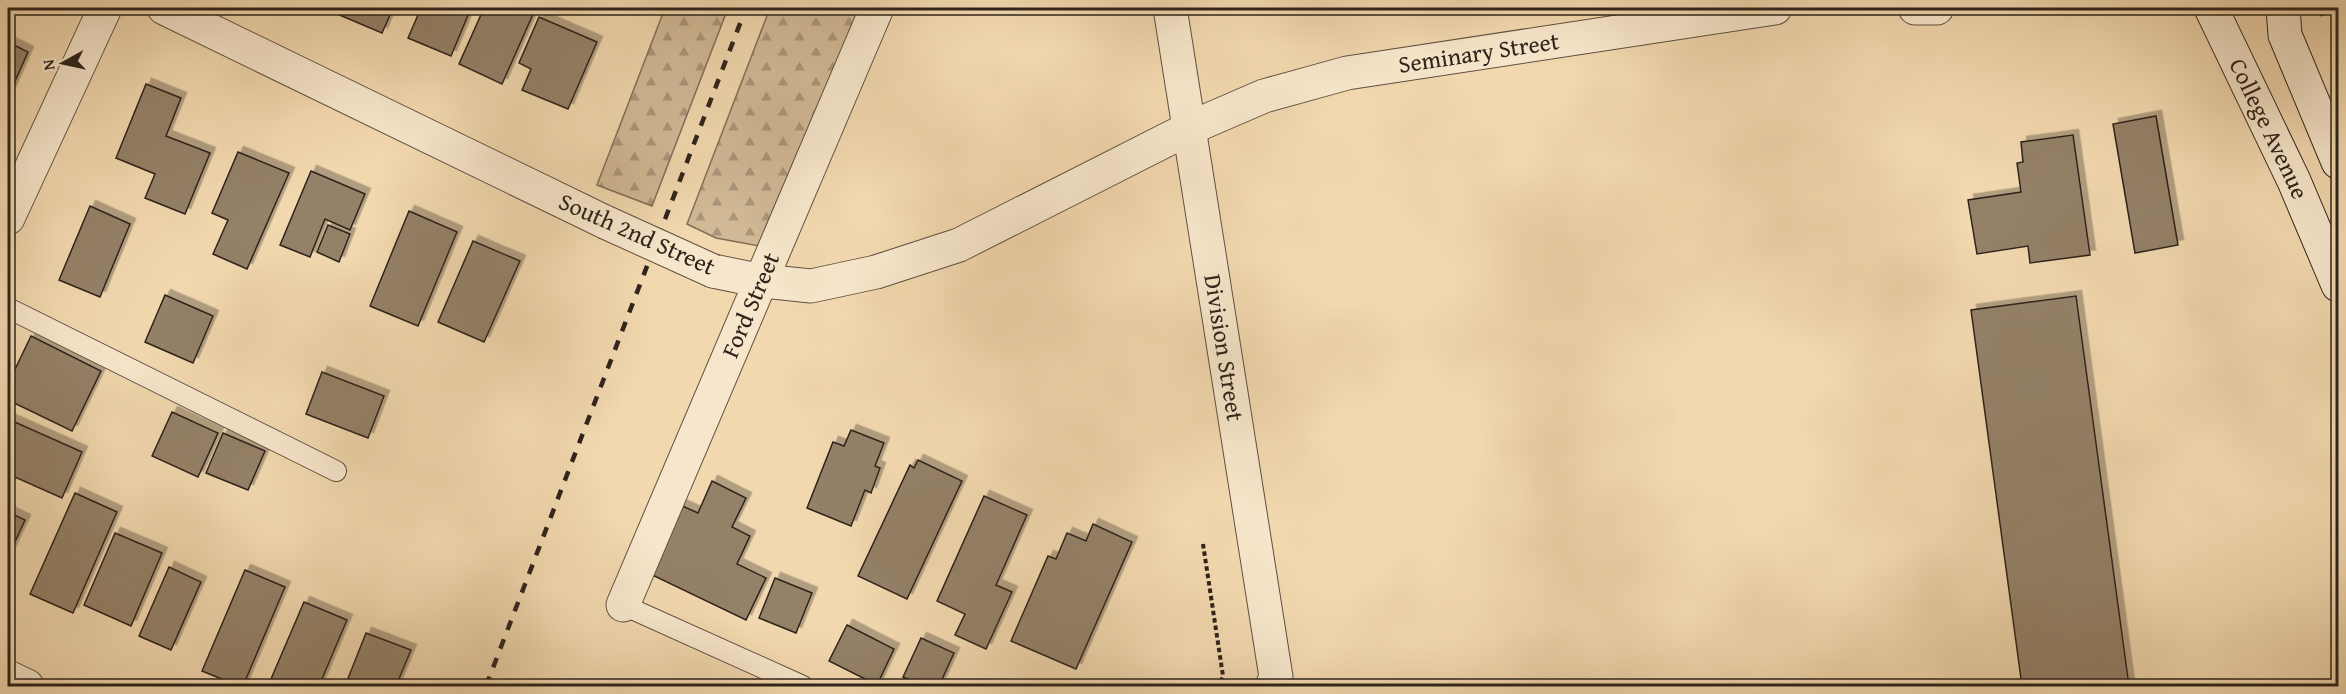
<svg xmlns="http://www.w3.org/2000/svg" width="2346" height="694" font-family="'Gentium Book Plus',serif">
<defs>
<pattern id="forest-firs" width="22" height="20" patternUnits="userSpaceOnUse" patternTransform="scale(1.5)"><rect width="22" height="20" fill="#d1b996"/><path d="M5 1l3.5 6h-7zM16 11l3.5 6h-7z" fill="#aa967a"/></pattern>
<filter id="shadow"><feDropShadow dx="5.5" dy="-5.5" stdDeviation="0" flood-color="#0004"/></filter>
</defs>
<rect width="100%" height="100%" fill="#f2d8af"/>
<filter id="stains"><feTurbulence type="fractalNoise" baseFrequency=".00333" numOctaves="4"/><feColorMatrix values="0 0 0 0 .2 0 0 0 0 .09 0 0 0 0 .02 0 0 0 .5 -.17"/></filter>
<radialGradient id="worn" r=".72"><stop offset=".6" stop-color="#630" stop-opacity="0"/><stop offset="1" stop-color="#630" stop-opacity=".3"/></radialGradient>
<g fill="url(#forest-firs)" stroke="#806e58" stroke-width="1.5">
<path d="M665,8H728L652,206L597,185Z"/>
<path d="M770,8H859L759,246L716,238L687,224Z"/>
</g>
<g fill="#948168" stroke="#2e231b" stroke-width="1.5" filter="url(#shadow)">
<path d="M323,8H393L382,33Z"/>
<path d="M421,8H471L451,56L408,38Z"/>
<path d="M484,8H524L534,12L502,84L459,64Z"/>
<path d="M539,17L597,42L568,109L522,90L531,69L519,63Z"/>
<path d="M8,42L28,52L8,97Z"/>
<path d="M146,84L181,98L166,136L210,153L185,214L145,198L155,174L116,158Z"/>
<path d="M2156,116L2178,245L2135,253L2113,124Z"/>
<path d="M2073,135L2090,255L2030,263L2028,246L1977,254L1968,200L2021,192L2017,163L2023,162L2021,142Z"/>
<path d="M238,152L289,173L247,269L213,254L228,220L212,213Z"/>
<path d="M311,171L365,194L350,230L325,219L310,257L280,245Z"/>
<path d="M90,206L130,224L100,297L59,280Z"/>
<path d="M409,211L457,232L418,326L370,306Z"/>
<path d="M328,225L350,234L339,262L317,252Z"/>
<path d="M473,241L520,261L484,342L438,322Z"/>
<path d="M165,295L213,316L193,363L145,342Z"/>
<path d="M2076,296L2129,686H2022L1971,310Z"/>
<path d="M31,336L101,371L72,431L8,400V384Z"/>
<path d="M322,372L384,396L368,438L306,414Z"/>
<path d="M172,412L218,433L198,477L152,456Z"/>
<path d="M8,419L82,452L62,498L8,474Z"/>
<path d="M851,430L884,443L875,466L880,468L871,493L865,490L851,526L807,508L833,442L844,446Z"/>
<path d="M223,433L265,451L248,490L206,473Z"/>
<path d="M918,460L962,481L907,599L858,576L910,465L914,468Z"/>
<path d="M712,481L746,498L732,527L750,536L737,564L766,578L746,620L648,573L680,505L698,513Z"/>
<path d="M75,493L117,512L73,613L30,594Z"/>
<path d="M984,496L1027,515L996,585L1012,592L986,649L955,635L965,614L937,601Z"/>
<path d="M8,512L25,520L8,557Z"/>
<path d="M1093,524L1132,542L1076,669L1011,641L1048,556L1056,559L1067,533L1086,541Z"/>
<path d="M115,533L162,553L131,626L84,605Z"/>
<path d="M169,567L201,582L171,650L139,636Z"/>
<path d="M245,570L285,587L243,686H239L202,671Z"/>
<path d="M775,578L812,593L796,633L759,618Z"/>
<path d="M304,602L347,620L319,686H268Z"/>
<path d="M847,625L894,649L877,685L829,661Z"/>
<path d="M366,633L411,650L396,686H345Z"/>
<path d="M921,638L954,653L939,686H925L903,677Z"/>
</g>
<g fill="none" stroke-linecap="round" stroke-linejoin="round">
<g stroke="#5f5040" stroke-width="22">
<g id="service">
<path d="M8,308L336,471"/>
<path d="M623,605L803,686"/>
</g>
</g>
<g stroke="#5f5040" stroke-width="35">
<g id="minor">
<path id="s1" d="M1170,8L1276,677L1272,686"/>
<path d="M8,218L105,8"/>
<path id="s2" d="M623,605L877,8"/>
<path d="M8,677L27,686"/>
</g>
</g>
<g stroke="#5f5040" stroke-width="35">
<g id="tertiary">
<path d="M164,8L605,222"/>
<path d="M1915,8H1937"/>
<path id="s3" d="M713,271L762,281L811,286L876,272L959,245L1190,128L1264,96L1347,73L1775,8"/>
</g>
</g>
<g stroke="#2e231b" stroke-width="35">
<g id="secondary">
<path id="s4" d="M2211,8L2294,181L2338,285"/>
<path d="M2283,8L2285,35L2338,162"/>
</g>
</g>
<g stroke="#2e231b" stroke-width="4" stroke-dasharray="4.5 3" stroke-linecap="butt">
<path d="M2320,15L2332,8"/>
<path d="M1203,544L1223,676L1219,686"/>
</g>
<use href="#service" stroke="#f7e6cb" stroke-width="20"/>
<use href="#minor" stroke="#f7e6cb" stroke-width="33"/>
<use href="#tertiary" stroke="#f7e6cb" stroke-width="33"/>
<use href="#secondary" stroke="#f7e6cb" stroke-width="33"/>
<path stroke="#2e231b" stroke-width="4.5" stroke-dasharray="10 10" stroke-linecap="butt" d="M486,686L746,8"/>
<g stroke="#5f5040" stroke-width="35" stroke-linecap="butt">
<path id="tertiary-bridge" d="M605,222L713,271"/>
</g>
<use href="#tertiary-bridge" stroke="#f7e6cb" stroke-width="33"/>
</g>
<g text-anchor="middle" stroke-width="4.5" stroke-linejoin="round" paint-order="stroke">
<g font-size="24" fill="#2e231b" stroke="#f7e6cb">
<text dy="8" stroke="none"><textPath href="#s3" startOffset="812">Seminary Street</textPath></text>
<text dy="8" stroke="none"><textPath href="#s4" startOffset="134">College Avenue</textPath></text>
<text transform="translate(637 234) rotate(24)" y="8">South 2nd Street</text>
<text dy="8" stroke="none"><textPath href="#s2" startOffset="326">Ford Street</textPath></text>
<text dy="8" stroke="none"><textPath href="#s1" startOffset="344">Division Street</textPath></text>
</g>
</g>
<rect width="2346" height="694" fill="none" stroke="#f2d8af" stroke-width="30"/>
<rect x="9" y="9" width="2328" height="676" fill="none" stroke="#2e231b" stroke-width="3"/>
<rect x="15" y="15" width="2316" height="664" fill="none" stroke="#2e231b" stroke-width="1.5"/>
<g transform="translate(63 63) rotate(262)" stroke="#f7e6cb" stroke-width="4.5" paint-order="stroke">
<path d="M0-4.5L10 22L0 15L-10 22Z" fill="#2e231b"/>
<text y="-9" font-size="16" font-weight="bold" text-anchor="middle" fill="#2e231b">N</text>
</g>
<rect width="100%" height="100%" filter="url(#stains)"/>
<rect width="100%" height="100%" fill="url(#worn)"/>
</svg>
